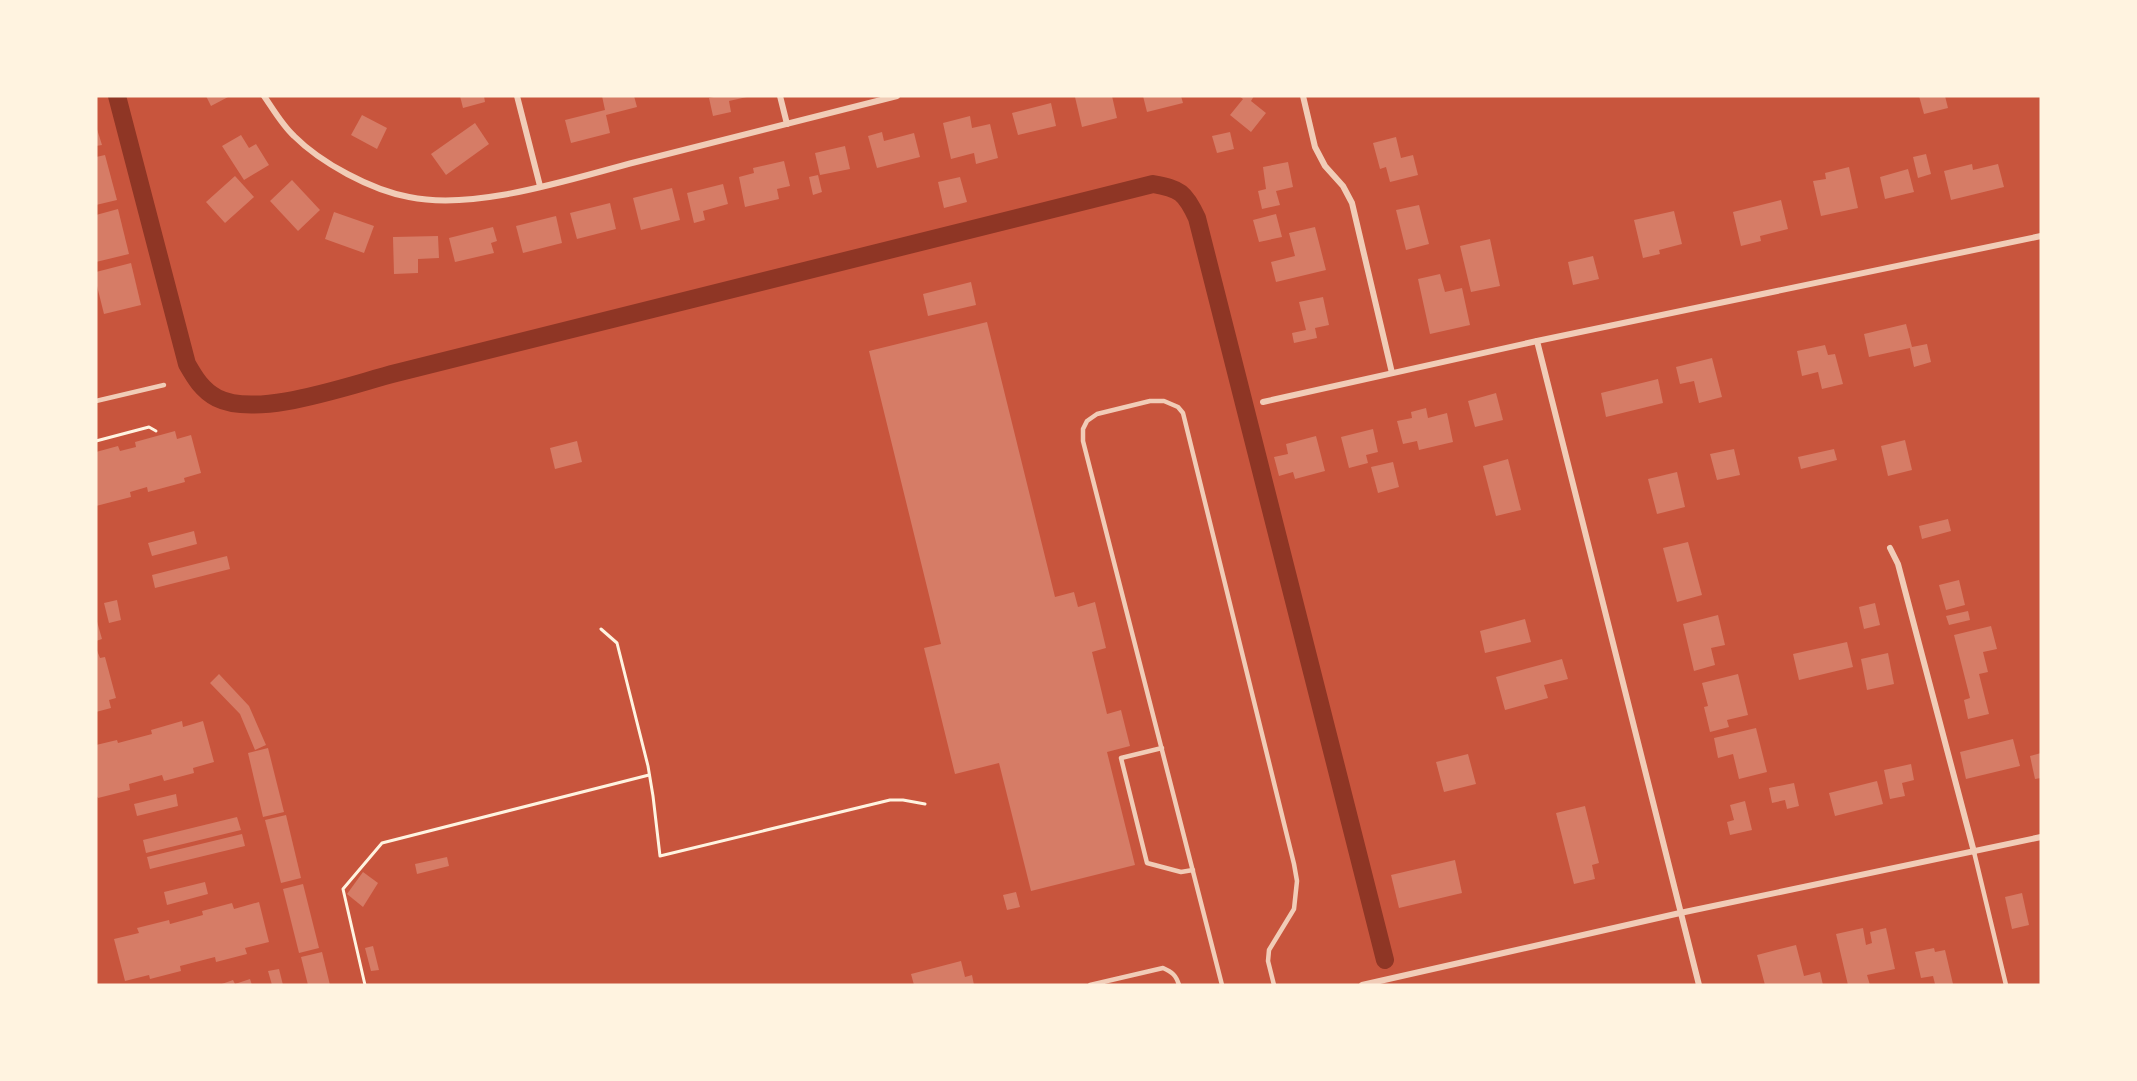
<svg xmlns="http://www.w3.org/2000/svg" width="2137" height="1081" font-family="Arial,sans-serif">
<rect width="100%" height="100%" fill="#c8553d"/>
<g fill="none" stroke-linecap="round" stroke-linejoin="round">
<path stroke="#8f3625" stroke-width="18" d="M117,96L187,364C195,378 202,390 217,398C258,419 352,384 396,373L1153,184C1180,189 1185,192 1197,218L1385,960"/>
</g>
<g fill="#d67c66">
<path d="M206,96H230L211,106Z"/>
<path d="M460,96H484L485,102L463,108Z"/>
<path d="M602,96H634L637,107L606,115L610,133L571,143L565,120L605,110Z"/>
<path d="M718,96H747V97L729,101L731,112L713,116L709,98Z"/>
<path d="M1112,96L1117,118L1082,127L1075,97Z"/>
<path d="M1143,96H1181L1183,103L1147,112Z"/>
<path d="M1239,96H1254L1251,101L1266,113L1251,132L1230,115L1243,99Z"/>
<path d="M1919,96H1945L1948,108L1924,114Z"/>
<path d="M1051,103L1056,126L1018,135L1012,113Z"/>
<path d="M362,115L387,128L377,149L351,135Z"/>
<path d="M970,116L972,128L990,124L998,158L976,164L974,153L951,159L943,123Z"/>
<path d="M475,123L489,144L446,175L431,154Z"/>
<path d="M96,126L102,145L96,146Z"/>
<path d="M882,132L884,141L914,133L920,157L877,168L868,136Z"/>
<path d="M1230,132L1234,149L1217,153L1212,136Z"/>
<path d="M241,135L249,148L256,144L269,165L244,180L222,146Z"/>
<path d="M1396,137L1401,158L1413,155L1418,175L1390,182L1386,167L1380,169L1373,143Z"/>
<path d="M845,146L850,169L820,175L815,153Z"/>
<path d="M1926,154L1931,174L1918,178L1913,157Z"/>
<path d="M105,155L117,200L96,205V157Z"/>
<path d="M784,161L790,186L777,189L779,199L745,207L739,177L754,173L753,168Z"/>
<path d="M1288,162L1293,187L1276,191L1280,205L1262,209L1258,191L1266,189L1263,167Z"/>
<path d="M1972,164L1973,170L1998,164L2004,187L1951,200L1944,171Z"/>
<path d="M1849,167L1858,208L1821,216L1813,181L1826,179L1825,173Z"/>
<path d="M1908,169L1914,192L1885,199L1880,177Z"/>
<path d="M818,175L822,192L813,195L809,177Z"/>
<path d="M235,176L254,197L225,223L206,202Z"/>
<path d="M960,177L967,202L944,208L938,182Z"/>
<path d="M292,180L320,210L298,231L270,201Z"/>
<path d="M723,184L728,204L703,211L705,220L694,223L687,193Z"/>
<path d="M672,188L680,220L641,230L633,198Z"/>
<path d="M1781,200L1788,229L1760,236L1761,241L1741,246L1733,212Z"/>
<path d="M610,203L616,229L577,239L570,213Z"/>
<path d="M1419,205L1429,244L1406,250L1396,210Z"/>
<path d="M118,209L129,254L96,262V215Z"/>
<path d="M1674,211L1682,244L1659,250L1660,254L1643,258L1634,220Z"/>
<path d="M334,212L374,226L364,253L325,239Z"/>
<path d="M1276,214L1282,237L1259,242L1253,220Z"/>
<path d="M556,216L562,243L523,253L516,226Z"/>
<path d="M493,227L497,241L491,243L494,253L455,262L449,238Z"/>
<path d="M1315,227L1326,270L1276,282L1271,262L1295,256L1289,233Z"/>
<path d="M438,236L439,258L418,259V273L394,274L393,237Z"/>
<path d="M1490,239L1500,286L1471,292L1460,246Z"/>
<path d="M1593,256L1599,279L1573,285L1568,262Z"/>
<path d="M131,263L141,305L104,314L96,282V272Z"/>
<path d="M1440,274L1445,292L1462,288L1470,325L1430,334L1418,279Z"/>
<path d="M971,282L976,305L928,316L923,294Z"/>
<path d="M1323,297L1329,325L1315,328L1317,338L1294,343L1292,333L1306,330L1299,302Z"/>
<path d="M987,322L1055,597L1074,592L1078,607L1095,602L1106,648L1092,652L1107,714L1121,710L1130,746L1107,752L1135,865L1031,891L999,763L955,774L924,648L941,644L869,351Z"/>
<path d="M1906,324L1912,347L1927,344L1931,362L1914,367L1910,348L1869,357L1864,334Z"/>
<path d="M1825,345L1828,355L1835,354L1843,384L1822,389L1818,372L1802,376L1797,351Z"/>
<path d="M1712,358L1722,397L1699,403L1694,381L1680,384L1676,367Z"/>
<path d="M1658,379L1663,403L1606,417L1601,393Z"/>
<path d="M1496,393L1503,420L1475,427L1468,401Z"/>
<path d="M1426,408L1428,418L1447,413L1453,442L1419,450L1417,441L1403,444L1397,421L1412,418L1411,412Z"/>
<path d="M1373,429L1378,452L1366,455L1368,463L1349,468L1341,437Z"/>
<path d="M175,431L177,439L191,435L201,473L184,478L185,482L148,492L147,487L130,492L131,497L96,506V452L118,446L120,451L136,447L135,442Z"/>
<path d="M1316,436L1325,471L1295,479L1293,472L1279,476L1274,457L1288,454L1286,444Z"/>
<path d="M1905,440L1912,470L1888,476L1881,446Z"/>
<path d="M577,441L582,462L555,469L550,448Z"/>
<path d="M1734,449L1740,475L1717,480L1710,454Z"/>
<path d="M1834,449L1837,460L1801,469L1798,457Z"/>
<path d="M1508,459L1521,510L1496,516L1483,466Z"/>
<path d="M1393,462L1399,487L1378,493L1371,467Z"/>
<path d="M1677,472L1685,507L1657,514L1648,479Z"/>
<path d="M1948,519L1951,531L1922,539L1919,526Z"/>
<path d="M194,531L197,544L152,556L148,543Z"/>
<path d="M1688,542L1702,595L1677,602L1663,548Z"/>
<path d="M227,556L230,569L155,588L152,575Z"/>
<path d="M1959,580L1965,605L1946,610L1939,585Z"/>
<path d="M117,600L121,620L109,623L104,603Z"/>
<path d="M1875,603L1880,625L1864,629L1859,607Z"/>
<path d="M1968,611L1970,620L1949,625L1946,616Z"/>
<path d="M1718,615L1725,645L1711,648L1715,665L1694,671L1683,624Z"/>
<path d="M96,618L102,639L96,641Z"/>
<path d="M1525,619L1531,642L1485,653L1480,631Z"/>
<path d="M1991,626L1997,649L1983,652L1988,672L1979,674L1989,714L1968,719L1964,700L1970,698L1954,635Z"/>
<path d="M1847,642L1853,667L1799,680L1793,654Z"/>
<path d="M96,648L100,658L105,657L116,698L109,700L111,708L96,712Z"/>
<path d="M1888,653L1894,684L1867,690L1861,659Z"/>
<path d="M1562,659L1568,679L1544,685L1548,698L1505,710L1496,677Z"/>
<path d="M219,674L249,706L266,745L255,750L240,714L210,683Z"/>
<path d="M1738,674L1748,715L1727,720L1729,727L1710,732L1704,707L1708,706L1702,683Z"/>
<path d="M182,721L183,727L203,721L214,762L193,768L194,773L164,781L162,775L129,784L130,790L98,798L96,795V745L117,740L118,743L152,734L151,730Z"/>
<path d="M1756,728L1767,772L1739,779L1733,754L1718,758L1714,738Z"/>
<path d="M2013,739L2020,766L1966,779L1960,752Z"/>
<path d="M268,748L284,812L263,817L248,753Z"/>
<path d="M2041,753V778L2035,779L2030,756Z"/>
<path d="M1468,754L1476,784L1444,792L1436,762Z"/>
<path d="M1911,764L1914,780L1902,783L1905,796L1890,799L1884,770Z"/>
<path d="M1877,781L1883,804L1835,816L1829,793Z"/>
<path d="M1794,783L1799,806L1787,809L1785,800L1772,803L1769,788Z"/>
<path d="M176,794L178,806L137,816L134,804Z"/>
<path d="M1745,801L1752,830L1730,835L1727,822L1734,820L1730,805Z"/>
<path d="M1585,806L1599,863L1592,865L1595,879L1574,884L1556,813Z"/>
<path d="M286,815L301,878L281,883L265,820Z"/>
<path d="M237,817L241,830L146,853L143,840Z"/>
<path d="M242,834L245,846L150,869L147,857Z"/>
<path d="M447,857L449,866L417,874L415,864Z"/>
<path d="M1455,860L1462,893L1399,908L1391,875Z"/>
<path d="M363,872L378,883L363,907L347,894Z"/>
<path d="M205,882L208,894L167,905L164,892Z"/>
<path d="M303,884L319,948L299,953L283,889Z"/>
<path d="M1016,892L1020,907L1007,910L1003,895Z"/>
<path d="M2022,893L2029,925L2012,929L2005,897Z"/>
<path d="M259,902L269,942L245,948L247,954L216,962L215,957L180,966L181,971L150,979L149,975L125,981L114,939L139,933L137,928L169,920L170,924L203,915L202,911L232,903L234,909Z"/>
<path d="M1863,928L1866,945L1872,943L1870,932L1886,928L1895,969L1867,975L1870,985H1848L1836,934Z"/>
<path d="M1796,945L1804,976L1820,972L1823,985H1765L1757,955Z"/>
<path d="M373,946L379,970L371,971L365,948Z"/>
<path d="M1934,948L1935,952L1945,950L1953,984H1935L1933,976L1921,978L1915,952Z"/>
<path d="M322,952L330,985H308L301,957Z"/>
<path d="M961,961L965,977L972,975L974,985H914L911,974Z"/>
<path d="M279,969L283,985H272L268,971Z"/>
<path d="M250,979L252,985H219L233,980L235,984Z"/>
</g>
<g fill="none" stroke-linecap="round" stroke-linejoin="round">
<g stroke="#fff3e0" stroke-width="3">
<path d="M96,441L149,427L156,431"/>
<path d="M601,629L617,643L648,766L653,796L660,856L890,800H903L925,804"/>
<path d="M365,985L343,889L382,843L649,775"/>
</g>
<g stroke="#f1ccb7" stroke-width="4.5">
<path d="M96,401L164,385"/>
<path d="M1162,748L1121,758L1147,863L1181,872L1193,870"/>
<path d="M1974,852L2006,985"/>
<path d="M1090,985L1163,968C1172,972 1176,975 1179,985"/>
<path d="M1222,985L1083,441V429L1087,421L1097,414L1150,401H1164L1178,407L1183,413L1294,864L1297,881L1294,909L1269,950L1268,961L1274,985"/>
</g>
<g stroke="#f1ccb7" stroke-width="6">
<path d="M264,96C273,109 282,125 294,136C321,163 371,190 409,197C476,211 570,179 636,162C723,140 810,118 897,96"/>
<path d="M517,96L540,186"/>
<path d="M780,96L787,124"/>
<path d="M1303,96L1315,147L1325,166L1343,186L1352,203L1392,373"/>
<path d="M1537,341L1699,985"/>
<path d="M1263,402L1537,341L2041,236"/>
<path d="M1890,548L1898,564L1974,852"/>
<path d="M1362,985L1680,913L2041,837"/>
</g>
</g>
<rect width="2137" height="1081" fill="none" stroke="#fff3e0" stroke-width="195"/>
</svg>
